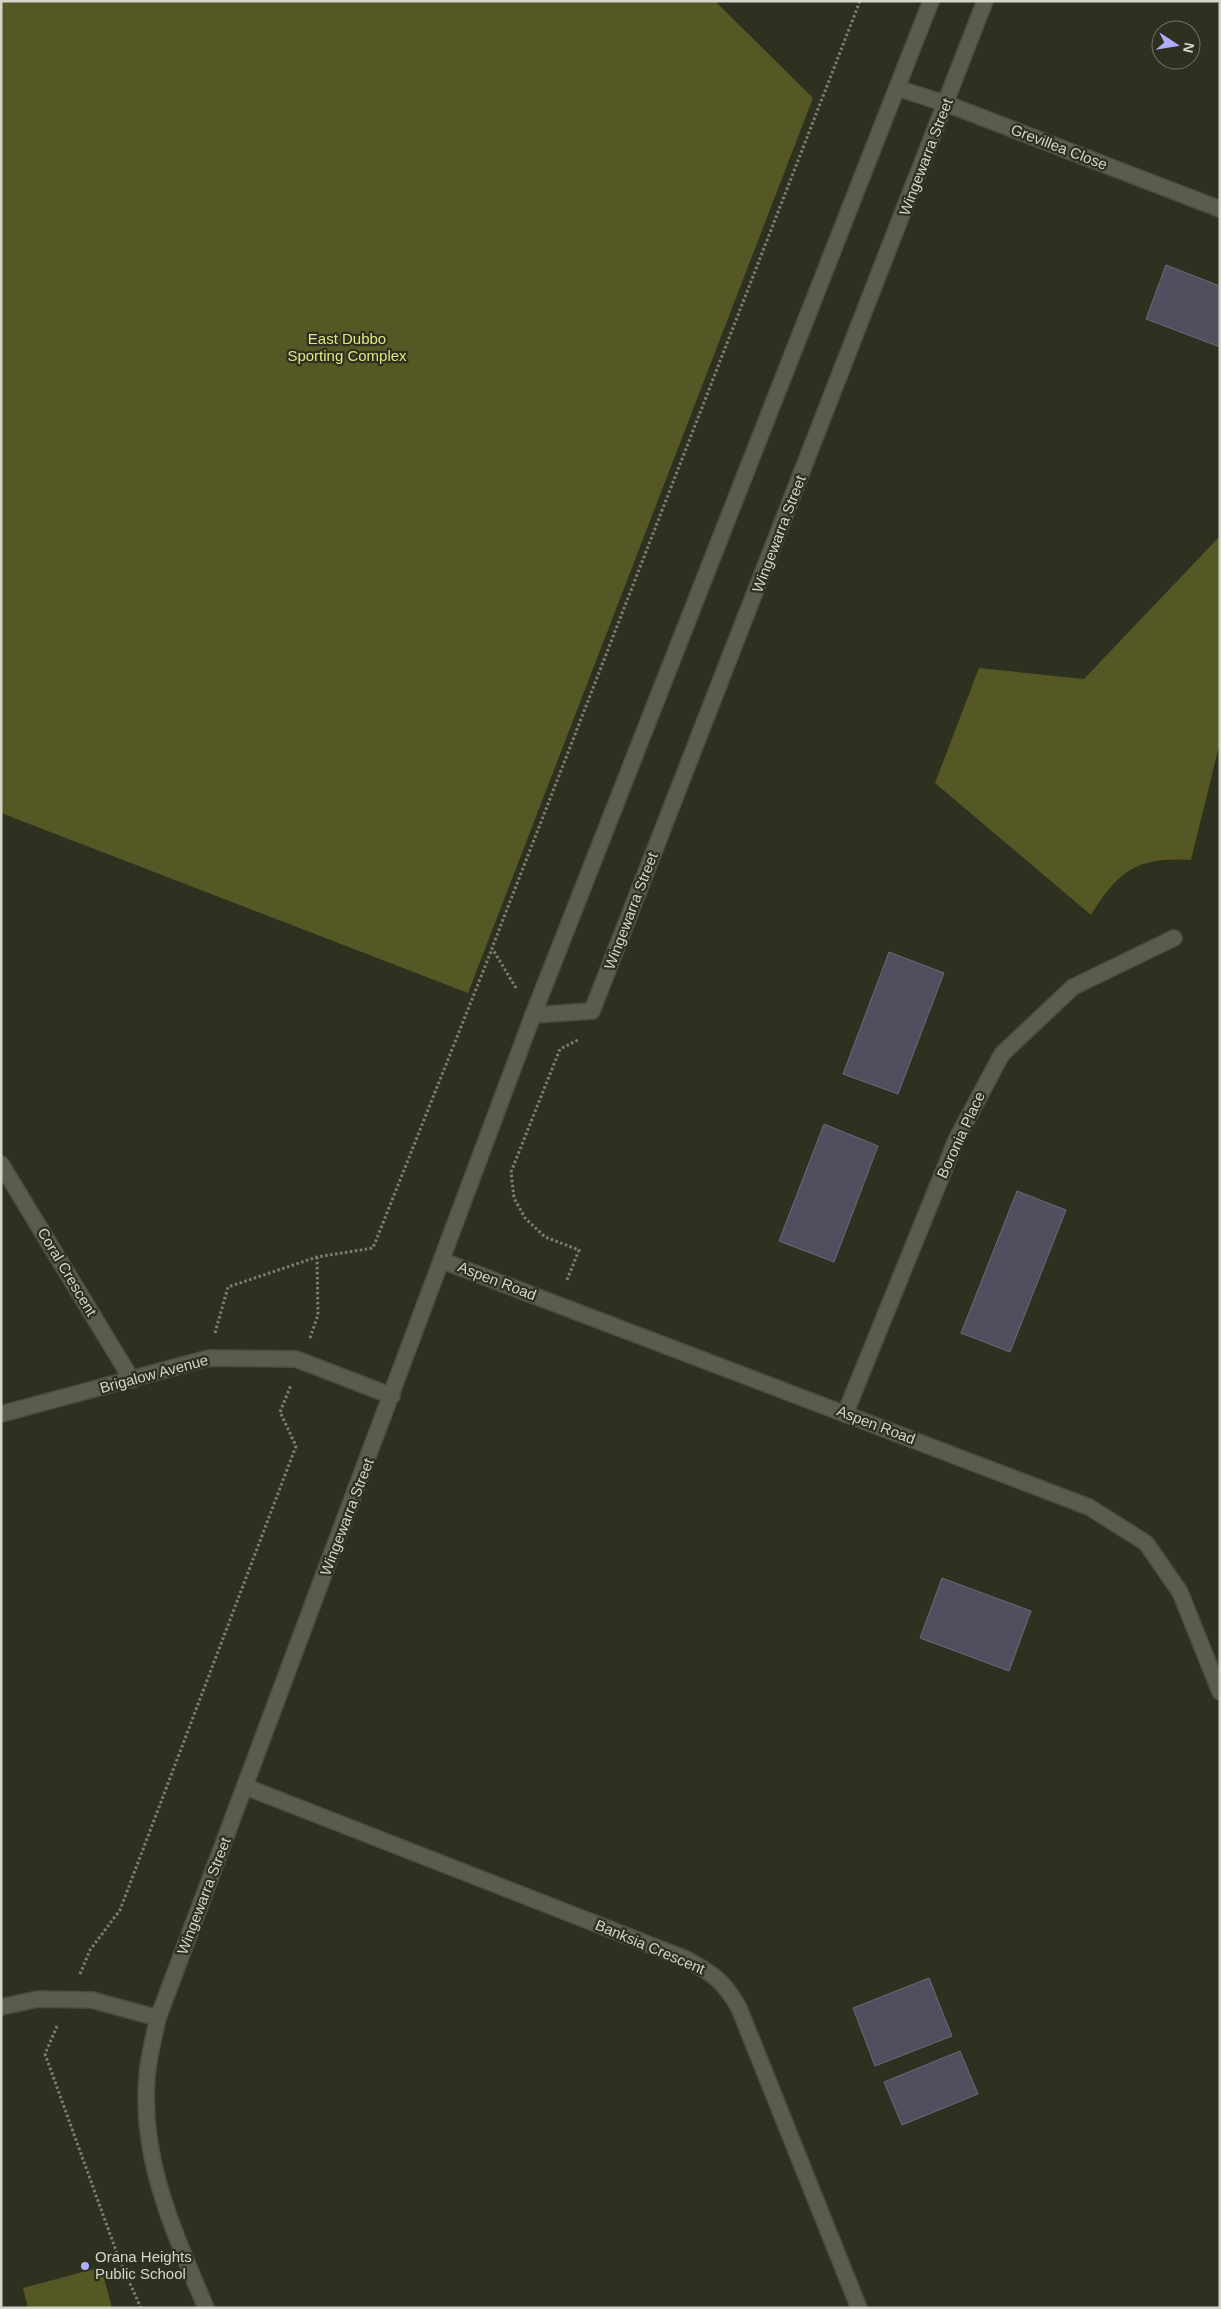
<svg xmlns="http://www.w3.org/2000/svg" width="1221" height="2309" font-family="Helvetica,sans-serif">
<rect width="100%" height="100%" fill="#2e3020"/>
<g fill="#555824">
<path d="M1,1H715L813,98L468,993L1,813Z"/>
<path d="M1220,536V742L1191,860C1137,857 1119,870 1091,915L935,783L979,668L1084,679Z"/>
<path d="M101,2267L112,2308H28L23,2288Z"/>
</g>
<g fill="#4f4f5f" stroke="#6a6a7b">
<path d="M1166,265L1220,286V347L1146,319Z"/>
<path d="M889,952L944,973L898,1094L843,1074Z"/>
<path d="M824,1124L878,1146L834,1262L779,1241Z"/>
<path d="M1017,1191L1066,1210L1010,1352L961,1333Z"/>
<path d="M942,1578L1031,1611L1009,1671L920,1638Z"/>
<path d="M929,1978L952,2036L875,2066L853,2008Z"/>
<path d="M960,2051L978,2094L902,2125L884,2082Z"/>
</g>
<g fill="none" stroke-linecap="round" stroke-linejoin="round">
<g stroke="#4b4d3f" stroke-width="18">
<g id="minor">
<path d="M897,88L947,104L1220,209"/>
<path d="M533,1015L592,1011L985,1"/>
<path d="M1,1164L132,1380"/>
<path d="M443,1261L1089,1507L1146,1543L1180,1592L1220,1692"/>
<path d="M1,1414L209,1358L296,1359L392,1396"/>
<path d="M845,1414L957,1138L1002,1054L1073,987L1174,938"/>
<path d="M246,1787L686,1959C712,1973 724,1981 739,2008L859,2308"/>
<path d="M1,2007L38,1999L92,2000L158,2018"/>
<path d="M206,2308C175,2234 140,2160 147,2078C148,2058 154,2037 158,2018L533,1015L931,1"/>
</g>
</g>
<g stroke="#7e7f72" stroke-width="3" stroke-dasharray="2.5 2.5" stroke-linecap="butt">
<path d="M516,988L492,948L860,1"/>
<path d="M567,1280L579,1250L545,1237L525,1218L514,1198L511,1172L560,1049L578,1040"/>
<path d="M215,1333L228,1287L317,1257L373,1248L492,949"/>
<path d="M310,1338L318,1315L317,1257"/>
<path d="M80,1974L90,1950L120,1910L296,1446L280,1412L291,1385"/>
<path d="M57,2026L45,2054L119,2259L141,2308"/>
</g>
<use href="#minor" stroke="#5b5d4c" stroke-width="15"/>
</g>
<circle fill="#b0aefa" stroke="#2e3020" stroke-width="2" cx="85" cy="2266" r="5"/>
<g text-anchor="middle" stroke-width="4.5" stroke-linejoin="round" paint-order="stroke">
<g font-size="15" fill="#d4d5cb" stroke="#2e3020">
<text transform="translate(1059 147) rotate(21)" y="5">Grevillea Close</text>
<text transform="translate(926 157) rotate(-69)" y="5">Wingewarra Street</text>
<text transform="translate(779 534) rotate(-69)" y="5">Wingewarra Street</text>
<text transform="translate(631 911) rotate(-69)" y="5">Wingewarra Street</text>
<text transform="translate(961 1135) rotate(-65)" y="5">Boronia Place</text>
<text transform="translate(67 1272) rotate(59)" y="5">Coral Crescent</text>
<text transform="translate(497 1281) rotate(21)" y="5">Aspen Road</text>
<text transform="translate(154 1374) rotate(-15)" y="5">Brigalow Avenue</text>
<text transform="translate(876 1425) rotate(21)" y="5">Aspen Road</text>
<text transform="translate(347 1517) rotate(-69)" y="5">Wingewarra Street</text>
<text transform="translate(204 1896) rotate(-69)" y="5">Wingewarra Street</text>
<text transform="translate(650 1947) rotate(23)" y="5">Banksia Crescent</text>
</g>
<g font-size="15" fill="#e0e781" stroke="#2e3020">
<text x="347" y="344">East Dubbo<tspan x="347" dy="17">Sporting Complex</tspan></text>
</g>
<g font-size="15" fill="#d4d5cb" stroke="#2e3020" text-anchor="start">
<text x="95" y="2262">Orana Heights<tspan x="95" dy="17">Public School</tspan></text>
</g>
</g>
<rect width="1221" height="2309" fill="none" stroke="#d4d5cb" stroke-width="5"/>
<g transform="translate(1176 45) rotate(102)"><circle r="24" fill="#2e3020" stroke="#707264"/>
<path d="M0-4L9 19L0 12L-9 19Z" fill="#b0aefa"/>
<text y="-8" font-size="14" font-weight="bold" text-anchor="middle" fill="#d4d5cb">N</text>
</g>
</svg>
